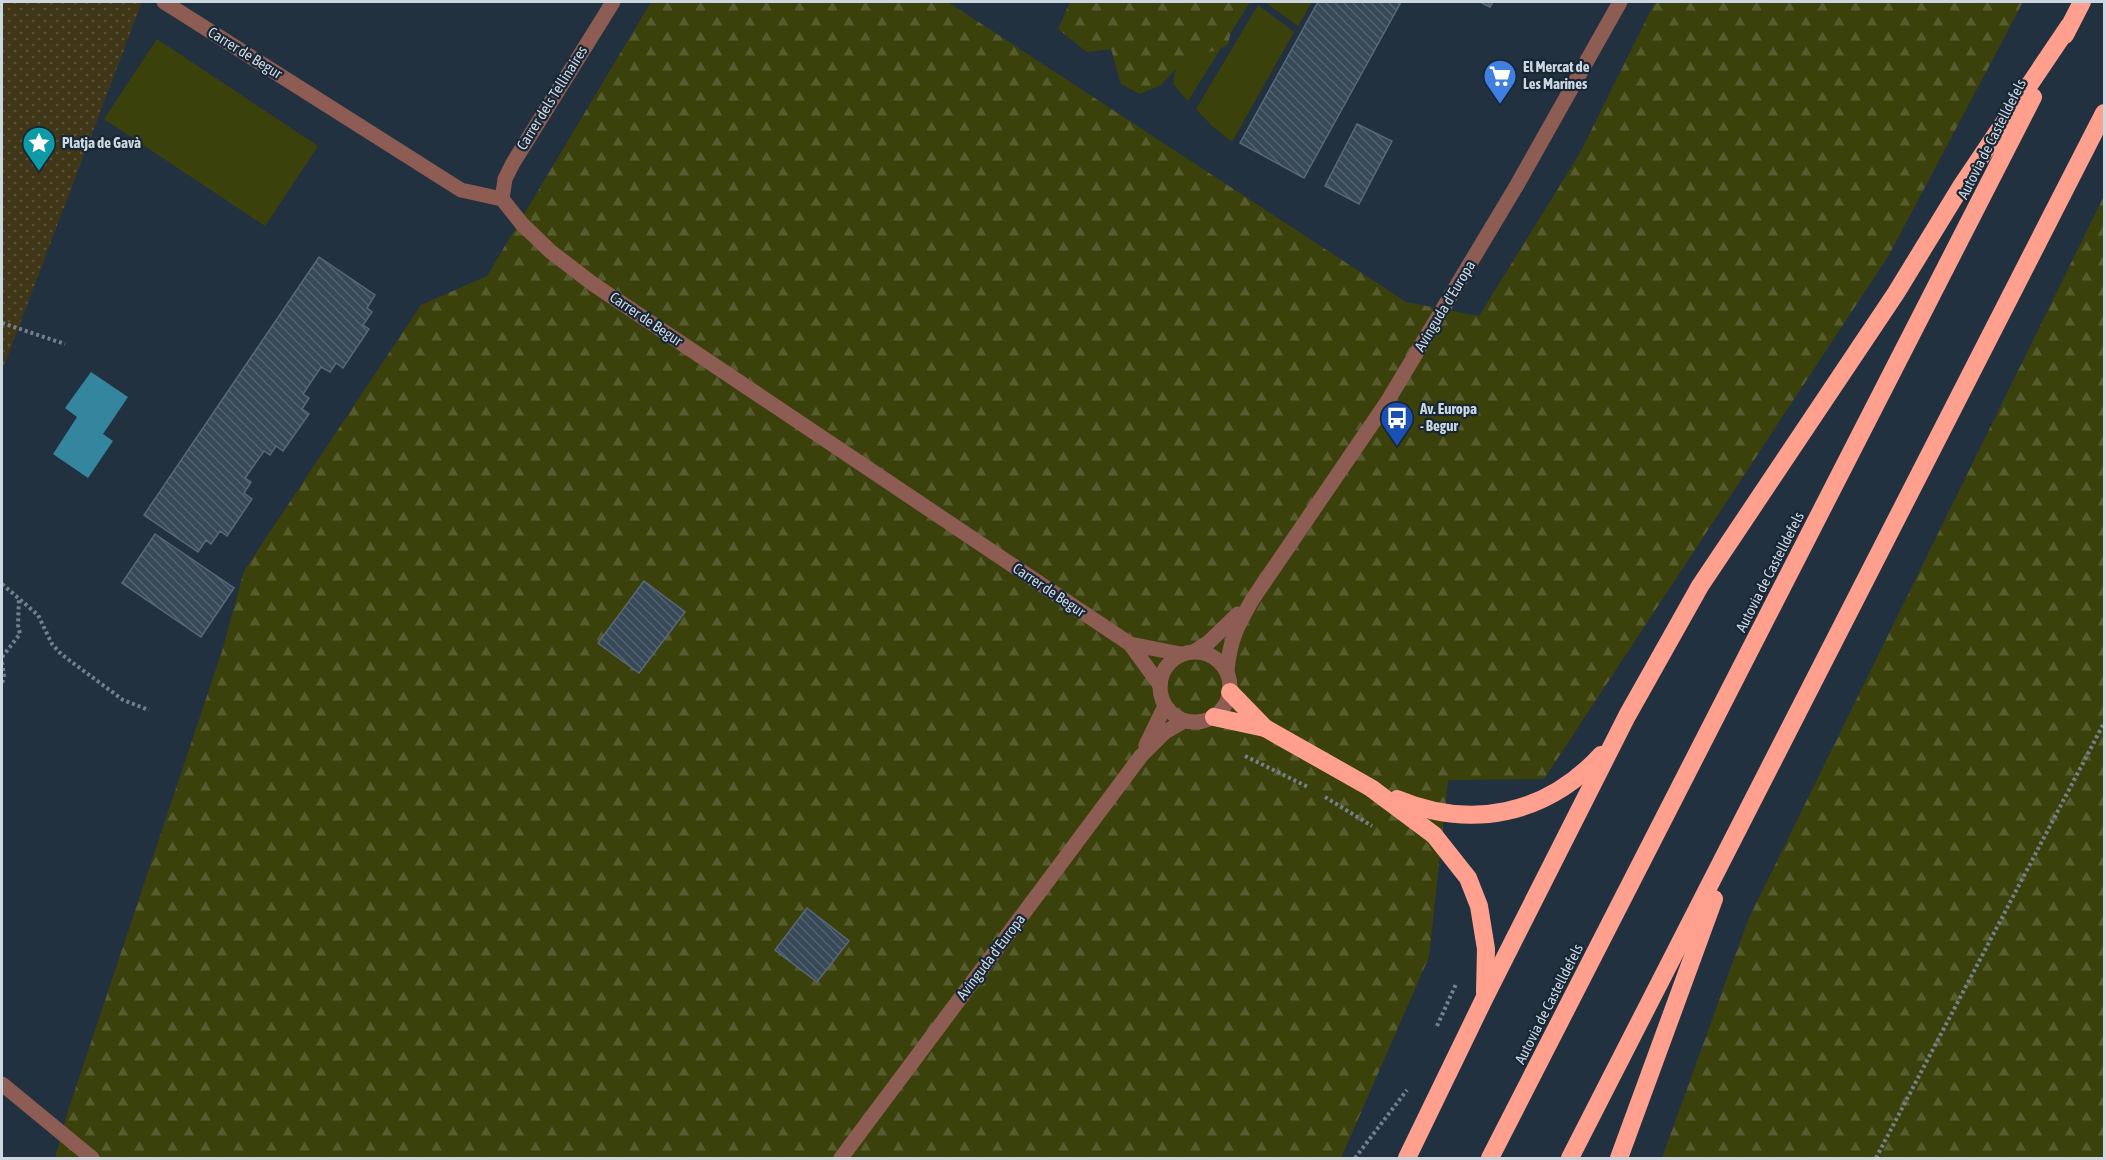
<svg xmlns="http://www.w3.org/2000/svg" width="2106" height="1160" font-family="'Asap Condensed',sans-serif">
<defs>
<pattern id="forest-firs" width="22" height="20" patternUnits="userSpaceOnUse" patternTransform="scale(1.5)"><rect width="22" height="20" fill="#3b410b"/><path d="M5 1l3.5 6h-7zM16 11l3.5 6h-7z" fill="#565c2e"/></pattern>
<pattern id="sand-dots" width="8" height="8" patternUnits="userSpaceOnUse" patternTransform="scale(1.5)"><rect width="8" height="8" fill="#3f3717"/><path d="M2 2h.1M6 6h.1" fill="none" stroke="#5a5338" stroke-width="1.8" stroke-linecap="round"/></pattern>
<pattern id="building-back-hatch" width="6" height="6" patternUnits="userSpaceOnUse" patternTransform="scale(1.5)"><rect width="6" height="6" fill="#374857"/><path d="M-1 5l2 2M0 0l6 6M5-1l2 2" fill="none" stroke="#53626f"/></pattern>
</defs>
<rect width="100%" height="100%" fill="#223140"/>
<g fill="#3b410b">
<path d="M1180,2H1250L1188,101L1173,84L1177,61Z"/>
<path d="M1265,2H1312L1298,26Z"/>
<path d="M1258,5L1294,32L1232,142L1212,126L1196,109Z"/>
<path d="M157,39L318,146L265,226L104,119Z"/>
</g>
<g fill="url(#forest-firs)">
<path d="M651,2H948L1406,302L1479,316L1580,153L1655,2H2023L1889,255L1544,779L1448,780L1429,957L1341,1158H55L68,1111L223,648L244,571L421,305L487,276Z"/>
<path d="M1070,2H1245L1244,6L1234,15L1228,45L1215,51L1190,53L1161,85L1140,94L1121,84L1111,49L1087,52L1058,29Z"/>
<path d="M2104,196V1158H1662L1748,920Z"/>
</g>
<path fill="url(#sand-dots)" d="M2,2H142L2,371Z"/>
<path fill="#33869d" d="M91,372L128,397L103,434L113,441L88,478L53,454L77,417L65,408Z"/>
<g fill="url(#building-back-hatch)" stroke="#58697a" stroke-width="1.5">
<path d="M1318,2H1401L1304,178L1240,143Z"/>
<path d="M1480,2H1493L1490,7Z"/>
<path d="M1357,124L1392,141L1359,204L1325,186Z"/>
<path d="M319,257L375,295L367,308L372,312L363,325L369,329L343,368L336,363L330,372L321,367L303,394L309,398L302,409L309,414L283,451L276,446L270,455L264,451L245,478L251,482L244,493L252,499L227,536L220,531L211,544L206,540L198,552L144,515Z"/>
<path d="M155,534L234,588L201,637L122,583Z"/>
<path d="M644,581L685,612L639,673L598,643Z"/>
<path d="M807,908L849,941L817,982L775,950Z"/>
</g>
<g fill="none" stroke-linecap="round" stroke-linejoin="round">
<g stroke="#74808c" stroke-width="4" stroke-dasharray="3 3" stroke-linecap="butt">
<path d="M2,323L65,344"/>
<path d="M2,584L38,615L52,644L61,654L123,700L149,710"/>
<path d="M2,657L20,634L18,625L19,598"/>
<path d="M2,662L4,676L2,683"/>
<path d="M1245,756L1308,787"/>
<path d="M1325,797L1372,826"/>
<path d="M1437,1026L1456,984"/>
<path d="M1355,1158L1407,1090"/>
<path d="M1876,1158L2104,723"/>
</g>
<g stroke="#8d5d54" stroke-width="15">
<path d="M164,2L461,190L502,199L522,224L550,251L593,284L1130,644L1160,685"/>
<path d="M502,199L505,179L513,163L613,2"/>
<path d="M1130,644L1181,654"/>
<path d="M1195,651L1209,642L1238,614"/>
<circle cx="1195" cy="687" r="35"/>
<path d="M1227,670C1230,639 1237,627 1252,600L1387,402L1517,185L1620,2"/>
<path d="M1146,745L1165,706"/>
<path d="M2,1084L92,1158"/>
<path d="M841,1158L1141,756L1165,732L1184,721"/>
</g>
<g stroke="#ffa08f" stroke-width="18">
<path d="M2065,35L2082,2"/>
<path d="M1230,692L1265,728L1371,788L1434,835L1468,878L1479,906L1486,949L1485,992"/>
<path d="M1214,717L1265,728"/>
<path d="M1397,799C1471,830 1546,815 1601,755"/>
<path d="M1407,1158L1485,997L1627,716L1700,586L1896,293L1962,185L2069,26"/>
<path d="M1490,1158L2033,97"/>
<path d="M1570,1158L2104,113"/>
<path d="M1619,1158L1714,899"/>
</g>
</g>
<defs>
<g id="supermarket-pin" transform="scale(1.725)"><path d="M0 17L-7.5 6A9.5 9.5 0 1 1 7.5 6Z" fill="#3f7fe0" stroke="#182735"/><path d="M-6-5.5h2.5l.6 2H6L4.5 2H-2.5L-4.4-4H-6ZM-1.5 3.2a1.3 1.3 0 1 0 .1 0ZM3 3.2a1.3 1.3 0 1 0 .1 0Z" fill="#fff"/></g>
<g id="sight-pin" transform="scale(1.725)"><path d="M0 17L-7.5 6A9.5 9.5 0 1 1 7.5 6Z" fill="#0f9aa8" stroke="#182735"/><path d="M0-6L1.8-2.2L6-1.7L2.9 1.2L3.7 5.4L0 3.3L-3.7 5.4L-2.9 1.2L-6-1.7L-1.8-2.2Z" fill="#fff"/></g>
<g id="bus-pin" transform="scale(1.725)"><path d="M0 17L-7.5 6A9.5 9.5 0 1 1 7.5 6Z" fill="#1a4fb4" stroke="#182735"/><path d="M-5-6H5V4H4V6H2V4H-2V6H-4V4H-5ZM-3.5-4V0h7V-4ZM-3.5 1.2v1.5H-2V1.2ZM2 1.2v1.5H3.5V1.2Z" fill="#fff"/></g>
</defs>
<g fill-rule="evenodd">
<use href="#supermarket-pin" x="1500" y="76"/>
<use href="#sight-pin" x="39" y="143"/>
<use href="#bus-pin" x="1397" y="418"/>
</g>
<g text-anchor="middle" stroke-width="4.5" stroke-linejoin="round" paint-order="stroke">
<g font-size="15" fill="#cdd7e0" stroke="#182735">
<text transform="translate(245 53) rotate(32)" y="5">Carrer de Begur</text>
<text transform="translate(552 98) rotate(-58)" y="5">Carrer dels Tellinaires</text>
<text transform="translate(1992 139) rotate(-63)" y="5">Autovia de Castelldefels</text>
<text transform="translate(1445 306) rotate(-59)" y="5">Avinguda d'Europa</text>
<text transform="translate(646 319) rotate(34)" y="5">Carrer de Begur</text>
<text transform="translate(1770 572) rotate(-63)" y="5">Autovia de Castelldefels</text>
<text transform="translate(1049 590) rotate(34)" y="5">Carrer de Begur</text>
<text transform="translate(991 957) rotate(-53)" y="5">Avinguda d'Europa</text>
<text transform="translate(1549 1004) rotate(-63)" y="5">Autovia de Castelldefels</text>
</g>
<g font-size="15" font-weight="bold" fill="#cdd7e0" stroke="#182735" text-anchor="start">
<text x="1523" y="72">El Mercat de<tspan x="1523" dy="17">Les Marines</tspan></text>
<text x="62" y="148">Platja de Gavà</text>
<text x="1420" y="414">Av. Europa<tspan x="1420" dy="17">- Begur</tspan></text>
</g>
</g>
<rect width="2106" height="1160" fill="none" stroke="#cdd7e0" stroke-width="6"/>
</svg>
